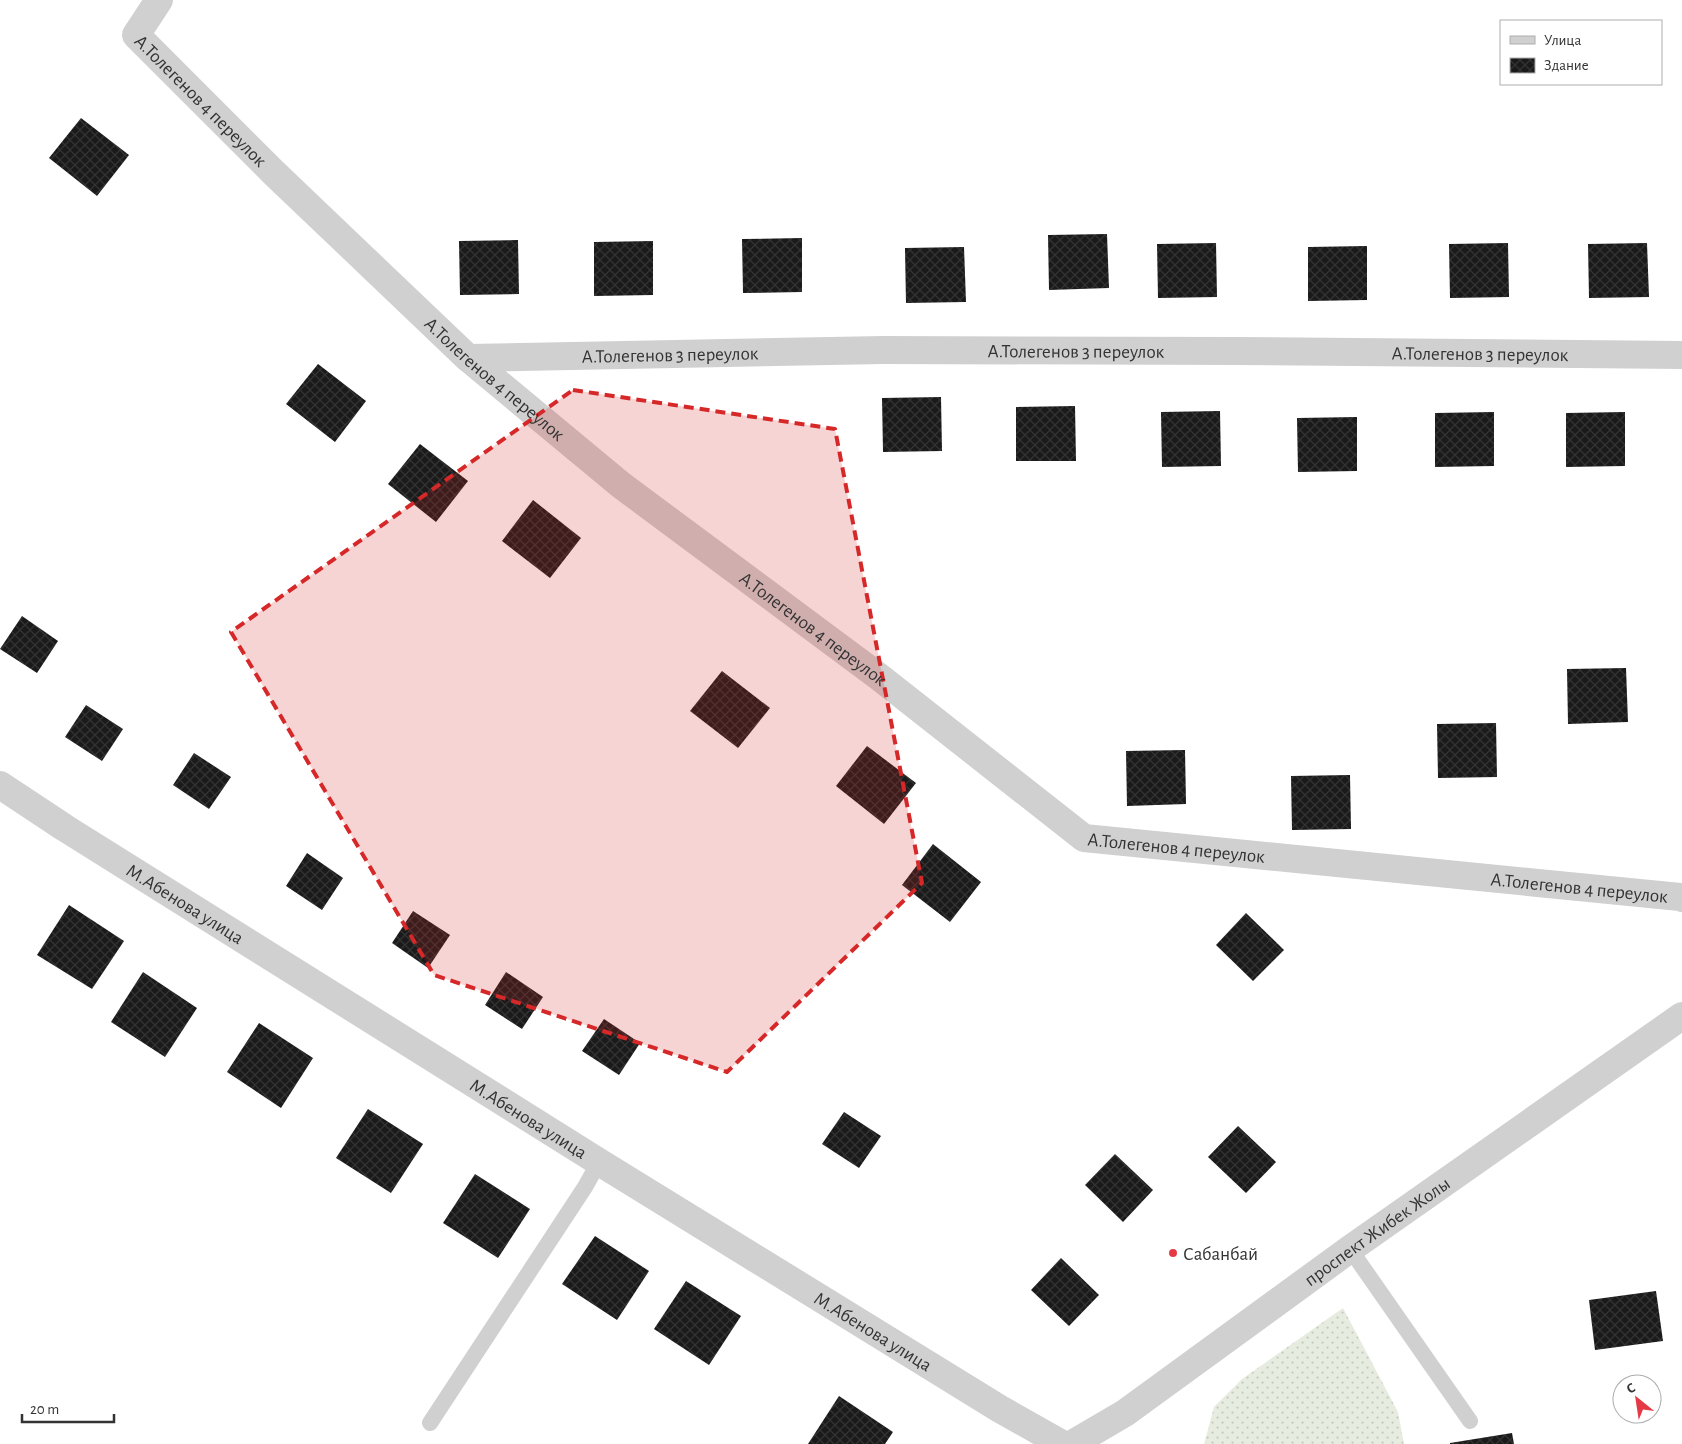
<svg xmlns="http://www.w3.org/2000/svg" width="1682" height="1444" font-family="'Alegreya Sans',sans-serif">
<defs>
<pattern id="grass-dots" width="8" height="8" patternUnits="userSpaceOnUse" patternTransform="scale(1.25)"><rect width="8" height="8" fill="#e6ecdf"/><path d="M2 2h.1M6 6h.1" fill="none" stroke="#c6cbc0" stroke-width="1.8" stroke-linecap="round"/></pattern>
<pattern id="building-cross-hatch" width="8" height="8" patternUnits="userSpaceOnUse" patternTransform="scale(1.25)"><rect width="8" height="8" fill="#1a1a1a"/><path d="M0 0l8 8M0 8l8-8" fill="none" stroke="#333"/></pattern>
</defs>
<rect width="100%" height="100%" fill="#fff"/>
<path fill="url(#grass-dots)" d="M1343,1308L1398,1412L1404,1444H1204L1214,1407L1242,1379Z"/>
<g fill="url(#building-cross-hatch)">
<path d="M81,118L129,155L97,196L49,158Z"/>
<path d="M1107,234L1109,288L1049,290L1048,235Z"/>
<path d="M802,238V292L743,293L742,239Z"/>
<path d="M518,240L519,294L460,295L459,241Z"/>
<path d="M653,241V295L594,296V242Z"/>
<path d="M1216,243L1217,297L1158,298L1157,244Z"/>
<path d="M1508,243L1509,297L1450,298L1449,244Z"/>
<path d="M1647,243L1649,297L1589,298L1588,244Z"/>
<path d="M1367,246V300L1308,301V247Z"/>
<path d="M964,247L966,302L906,303L905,248Z"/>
<path d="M318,364L366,401L335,442L286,404Z"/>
<path d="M941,397L942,451L883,452L882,398Z"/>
<path d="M1075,406L1076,461H1016V407Z"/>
<path d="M1220,411L1221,466L1162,467L1161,412Z"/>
<path d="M1494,412V466L1435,467V413Z"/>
<path d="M1625,412V466L1566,467V413Z"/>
<path d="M1357,417V471L1298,472L1297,418Z"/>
<path d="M420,444L468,481L436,522L388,484Z"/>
<path d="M533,500L581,538L550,578L502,541Z"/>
<path d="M22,616L58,641L37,673L0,649Z"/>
<path d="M1626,668L1628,722L1568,724L1567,669Z"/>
<path d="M722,671L770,708L738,748L690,711Z"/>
<path d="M86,705L123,729L102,761L65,737Z"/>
<path d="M1496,723L1497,777L1438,778L1437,724Z"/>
<path d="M867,746L916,783L884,824L836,786Z"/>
<path d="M1185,750L1186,804L1127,806L1126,751Z"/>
<path d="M194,753L231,777L209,809L173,785Z"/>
<path d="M1350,775L1351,829L1292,830L1291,776Z"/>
<path d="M933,844L981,882L950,922L902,885Z"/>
<path d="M307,853L343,878L322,910L286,886Z"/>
<path d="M69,905L124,941L92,989L37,955Z"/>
<path d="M413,911L450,935L428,968L392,943Z"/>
<path d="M1246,913L1284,950L1253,981L1216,945Z"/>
<path d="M143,972L197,1008L165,1057L111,1022Z"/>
<path d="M506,972L543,997L522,1029L485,1005Z"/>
<path d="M604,1019L640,1043L619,1075L582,1051Z"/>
<path d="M259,1023L313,1058L281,1108L227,1072Z"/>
<path d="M368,1109L423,1144L391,1193L336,1158Z"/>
<path d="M844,1112L881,1136L859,1168L822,1144Z"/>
<path d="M1238,1126L1276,1162L1246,1193L1208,1157Z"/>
<path d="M1115,1154L1153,1190L1123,1222L1085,1185Z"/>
<path d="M475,1174L530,1209L498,1258L443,1223Z"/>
<path d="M595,1236L649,1271L617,1320L562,1284Z"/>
<path d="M1061,1258L1099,1295L1069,1326L1031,1290Z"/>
<path d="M686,1281L741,1316L709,1365L654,1329Z"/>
<path d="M1656,1291L1663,1341L1595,1350L1589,1300Z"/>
<path d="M839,1396L893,1432L885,1444H808Z"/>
<path d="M1512,1433L1514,1444H1450V1443Z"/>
</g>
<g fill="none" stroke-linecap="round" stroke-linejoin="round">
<g stroke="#d0d0d0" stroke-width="16">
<path d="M1350,1249L1470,1421"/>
<path d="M430,1423L585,1187L599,1162"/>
</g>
<g stroke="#d0d0d0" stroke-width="28">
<path id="s1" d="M159,0L136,35L274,173L468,358L621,485L878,676L1084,838L1680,897L1682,898"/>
<path id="s2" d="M468,358L884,350L1237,351L1682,355"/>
<path id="s3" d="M0,785L65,828L599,1162L1000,1409L1062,1444"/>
<path id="s4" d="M1072,1444L1125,1413L1350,1249L1682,1016"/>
</g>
</g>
<path fill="#d62828" fill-opacity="0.2" stroke="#d62828" stroke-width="4" stroke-dasharray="10 6" stroke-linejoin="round" d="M573,390L835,429L922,883L727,1072L434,975L231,632Z"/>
<circle fill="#e63946" stroke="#fff" stroke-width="2" cx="1173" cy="1253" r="5"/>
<g text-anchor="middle" stroke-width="5" stroke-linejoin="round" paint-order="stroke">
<g font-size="19" fill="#333" stroke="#fff">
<text dy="7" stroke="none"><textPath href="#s1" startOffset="134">А.Толегенов 4 переулок</textPath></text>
<text dy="7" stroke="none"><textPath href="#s2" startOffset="608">А.Толегенов 3 переулок</textPath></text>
<text dy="7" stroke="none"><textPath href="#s2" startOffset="1012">А.Толегенов 3 переулок</textPath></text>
<text dy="7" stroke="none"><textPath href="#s2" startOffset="202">А.Толегенов 3 переулок</textPath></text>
<text dy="7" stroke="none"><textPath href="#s1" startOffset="539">А.Толегенов 4 переулок</textPath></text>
<text dy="7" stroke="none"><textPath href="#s1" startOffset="944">А.Толегенов 4 переулок</textPath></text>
<text dy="7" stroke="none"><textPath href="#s1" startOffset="1379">А.Толегенов 4 переулок</textPath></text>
<text dy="7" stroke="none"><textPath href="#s1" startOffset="1784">А.Толегенов 4 переулок</textPath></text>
<text dy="7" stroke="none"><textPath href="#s3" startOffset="220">М.Абенова улица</textPath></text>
<text dy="7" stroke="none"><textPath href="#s3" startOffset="625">М.Абенова улица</textPath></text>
<text dy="7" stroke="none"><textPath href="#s4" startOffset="372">проспект Жибек Жолы</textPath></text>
<text dy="7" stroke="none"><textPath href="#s3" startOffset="1030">М.Абенова улица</textPath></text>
</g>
<g font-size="19" fill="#333" stroke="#fff" text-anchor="start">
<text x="1183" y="1260">Сабанбай</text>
</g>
</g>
<rect x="1500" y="20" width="162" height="65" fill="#ffffff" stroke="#adadad"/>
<rect x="1510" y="36" width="25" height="8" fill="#d0d0d0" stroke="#adadad"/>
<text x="1544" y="45" font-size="15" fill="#333333">Улица</text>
<rect x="1510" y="58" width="25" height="15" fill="url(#building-cross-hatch)" stroke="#adadad"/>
<text x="1544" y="70" font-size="15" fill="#333333">Здание</text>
<g transform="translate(1637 1399) rotate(330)"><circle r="24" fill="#ffffff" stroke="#adadad"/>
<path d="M0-4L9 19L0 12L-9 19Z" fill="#e63946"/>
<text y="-8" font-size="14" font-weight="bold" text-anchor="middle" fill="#333333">С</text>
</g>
<path d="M22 1414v8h92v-8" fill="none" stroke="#333333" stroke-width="2.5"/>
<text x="30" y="1414" font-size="15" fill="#333333" stroke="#ffffff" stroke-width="4" paint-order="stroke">20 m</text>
</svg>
